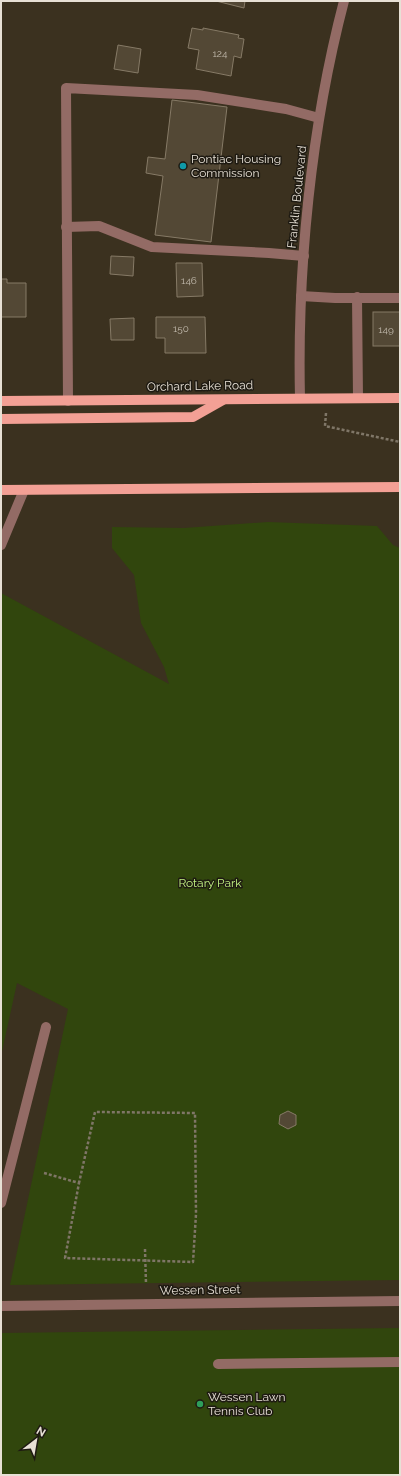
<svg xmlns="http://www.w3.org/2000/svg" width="401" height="1476" font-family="Raleway,sans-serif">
<rect width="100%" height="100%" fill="#3b311f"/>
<g fill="#31460d">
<path d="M268,522L377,526L393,545L400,548V1280L10,1285L68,1009L17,983L1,1056V593L169,684L164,667L141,623L134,575L112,548V527L184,528Z"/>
<path d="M400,1328V1475H1V1333Z"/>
</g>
<g fill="#534835" stroke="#867a66">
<path d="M216,1H245L244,8Z"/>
<path d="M192,28L203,30V28L239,35L238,38L244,39L241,58L234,56L231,76L196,69L199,50L188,48Z"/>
<path d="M118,45L141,49L138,73L114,69Z"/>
<path d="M172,100L227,107L211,242L155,235L163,176L146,173L148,157L165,159Z"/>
<path d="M111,256L134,257L133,276L110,274Z"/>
<path d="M176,263H202L203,296L177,297Z"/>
<path d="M1,279H7V283H26V317H1Z"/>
<rect x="373" y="312" width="27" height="34"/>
<path d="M156,317H205L206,353H165V338H156Z"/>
<path d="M134,318V340H111L110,319Z"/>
<path d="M288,1111L296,1115V1125L288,1129L279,1124L280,1115Z"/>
</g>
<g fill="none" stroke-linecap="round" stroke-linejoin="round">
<g stroke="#7f7667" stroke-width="2.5" stroke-dasharray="3 2" stroke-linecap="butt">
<path d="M326,413L325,426L400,442"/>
<path d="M44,1173L79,1183L65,1258L193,1262L196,1214L195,1113L95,1112L79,1183"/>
<path d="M145,1249L146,1284"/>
</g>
<g stroke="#936b65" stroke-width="10">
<path d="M66,227L99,226L152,247L269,253L304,256"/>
<path d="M301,296L335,298H400"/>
<path d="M357,297L358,398"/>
<path d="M300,398C297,268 311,127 344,1"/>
<path d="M68,401L66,88L197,95L286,109L319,118"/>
<path d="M1,545L24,490"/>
<path d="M1,1203L46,1027"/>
<path d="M1,1306L400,1301"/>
<path d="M218,1364L400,1362"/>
</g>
<g stroke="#f3a095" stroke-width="10">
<path d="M1,401L400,398"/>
<path d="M1,419L193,417L223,400"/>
<path d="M1,490L400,487"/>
</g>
</g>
<circle fill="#0f9aa8" stroke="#1e1a12" stroke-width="1.5" cx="183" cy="166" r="4"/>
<circle fill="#2e9e5b" stroke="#1e1a12" stroke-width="1.5" cx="200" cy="1404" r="4"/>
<g text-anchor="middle" stroke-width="3" stroke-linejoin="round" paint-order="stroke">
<g font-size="10" fill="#c2baad">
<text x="220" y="57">124</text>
<text x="189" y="284">146</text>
<text x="181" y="332">150</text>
<text x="386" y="333">149</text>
</g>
<g font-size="12" fill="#e7e0d5" stroke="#1e1a12" text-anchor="start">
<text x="191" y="163">Pontiac Housing<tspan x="191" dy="14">Commission</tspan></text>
<text x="208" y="1401">Wessen Lawn<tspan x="208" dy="14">Tennis Club</tspan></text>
</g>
<g font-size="12" fill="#e7e0d5" stroke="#1e1a12">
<text transform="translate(297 197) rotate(-84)" y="4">Franklin Boulevard</text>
<text transform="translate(200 386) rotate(-1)" y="4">Orchard Lake Road</text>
<text transform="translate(200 1290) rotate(-1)" y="4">Wessen Street</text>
</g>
<g font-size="12" fill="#c3f383" stroke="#1e1a12">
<text x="210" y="887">Rotary Park</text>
</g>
</g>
<rect width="401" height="1476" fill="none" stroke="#e7e0d5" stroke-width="4"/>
<g transform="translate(36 1440) rotate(31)" stroke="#1e1a12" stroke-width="3" paint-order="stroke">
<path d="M0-3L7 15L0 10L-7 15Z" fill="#e7e0d5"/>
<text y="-6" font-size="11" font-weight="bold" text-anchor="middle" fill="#e7e0d5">N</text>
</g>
</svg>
